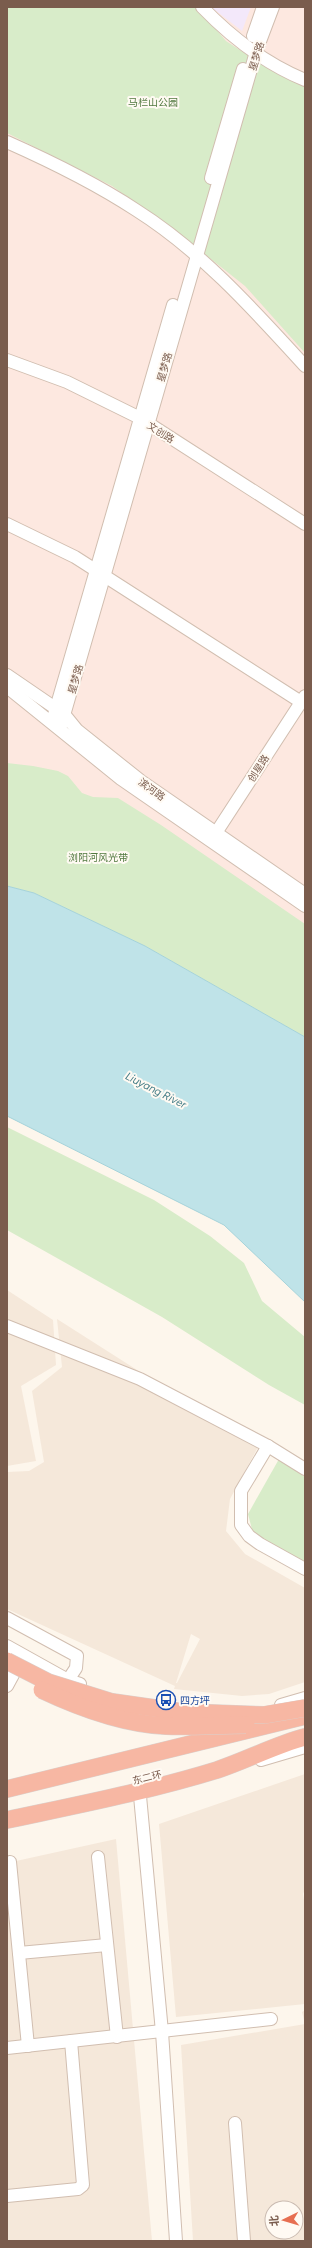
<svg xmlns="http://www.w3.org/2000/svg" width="312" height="2248" font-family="Figtree,'Noto Sans SC',sans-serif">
<rect width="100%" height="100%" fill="#fdf6ec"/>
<g fill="#f5e8da" fill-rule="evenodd">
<path d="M7,1290L53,1320L56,1365L21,1386L36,1461L7,1466Z"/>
<path d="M57,1319L258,1447L230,1499L226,1531L245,1554L305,1588V1682L269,1694L242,1696L174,1689L175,1686L7,1609V1472L29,1471L44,1462L32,1391L62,1367ZM191,1634L200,1639L177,1683H176Z"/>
<path d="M305,1774V1889L303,1894L305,1906V2004L176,2017L159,1824Z"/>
<path d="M116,1839L152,2241H7V1863Z"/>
<path d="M305,2010V2241H193L181,2045L305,2024L302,2012ZM272,2208H296V2232H272Z"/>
</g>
<path fill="#fde8e0" d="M7,7H305V1037L145,946L34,893L7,886Z"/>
<path fill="#f3e8fa" d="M211,7H251L242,31Z"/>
<g fill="#d8ecc9">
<path d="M7,7H197L226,41L269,69L305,87V353L245,286L183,237L112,186L7,133Z"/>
<path d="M7,763L33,766L58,771L68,776L82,793L93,797L118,798L161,825L305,924V1037L145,946L34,893L7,886Z"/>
<path d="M7,1127L154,1200L210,1236L244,1263L262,1301L305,1337V1405L269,1385L162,1317L7,1230Z"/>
<path d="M279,1459L305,1477V1564L254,1537L248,1514Z"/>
</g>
<path fill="#bfe3e8" stroke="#a5d3da" d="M7,886L34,893L145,946L305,1037V1302L224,1225L7,1116Z"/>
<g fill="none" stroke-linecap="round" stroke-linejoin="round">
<g stroke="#d1beb0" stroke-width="14">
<g id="minor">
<path d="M202,7C231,37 266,64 305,80"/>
<path d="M253,36L263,7"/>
<path d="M7,142C52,162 95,183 136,210C201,251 253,309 305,366"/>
<path d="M211,178L243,69"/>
<path d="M7,360L67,382L140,418L305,524"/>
<path d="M7,524L75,557L301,702"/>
<path d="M7,675L64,714L77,730L141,781L305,894"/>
<path d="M7,687L121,779L305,906"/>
<path d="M52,722L173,305"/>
<path d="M60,729L256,52L273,7"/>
<path d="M212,839L305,696"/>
<path d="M7,1326L140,1379L268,1446L305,1469"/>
<path d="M268,1446L241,1491V1525L249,1536L260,1544L305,1569"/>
<path d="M7,1618L77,1656L76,1668L68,1680"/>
<path d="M7,1646L68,1680L80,1684"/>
<path d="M7,1686L21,1660"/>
<path d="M281,1705L305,1698"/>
<path d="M261,1760L305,1747"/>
<path d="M140,1796L162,2032L176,2241"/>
<path d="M98,1857L117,2037"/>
<path d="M10,1862L28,2046"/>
<path d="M19,1953L107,1945"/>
<path d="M7,2048L271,2019"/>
<path d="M235,2123L244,2241"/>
<path d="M7,2196L78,2189L83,2185L71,2041"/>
</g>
</g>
<g stroke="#dad1cd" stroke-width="18">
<g id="highway">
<path d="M7,1789L305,1716"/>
<path d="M7,1820C77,1805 149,1791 217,1770C247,1760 275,1745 305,1737"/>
</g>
</g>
<use href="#minor" stroke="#fff" stroke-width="12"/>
<use href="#highway" stroke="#f7b7a3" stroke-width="17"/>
<g stroke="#dad1cd" stroke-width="18" stroke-linecap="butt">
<g id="highway-bridge">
<path d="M7,1661L48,1682L112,1702L182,1712L264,1715L305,1708"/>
<path d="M42,1690C80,1708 124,1724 166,1726C192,1727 219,1725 246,1725"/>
</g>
</g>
<use href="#highway-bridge" stroke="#f7b7a3" stroke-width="17"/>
</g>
<defs>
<g id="bus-ring" transform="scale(1)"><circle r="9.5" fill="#fffaf3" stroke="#1a4fb4" stroke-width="1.5"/><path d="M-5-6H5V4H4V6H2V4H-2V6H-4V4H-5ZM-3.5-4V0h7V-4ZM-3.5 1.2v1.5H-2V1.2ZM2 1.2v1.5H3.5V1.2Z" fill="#1a4fb4"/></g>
</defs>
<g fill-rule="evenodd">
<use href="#bus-ring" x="166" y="1700"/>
</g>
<g text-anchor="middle" stroke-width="4" stroke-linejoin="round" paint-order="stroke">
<g font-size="10" fill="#7a5c4d" stroke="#fffaf3">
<text transform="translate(256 56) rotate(-73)" y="4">星梦路</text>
<text transform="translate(164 367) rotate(-74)" y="4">星梦路</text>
<text transform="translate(161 432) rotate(33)" y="4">文创路</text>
<text transform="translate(75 679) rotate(-74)" y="4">星梦路</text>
<text transform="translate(258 768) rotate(-57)" y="4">创星路</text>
<text transform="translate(152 789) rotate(36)" y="4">滨河路</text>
<text transform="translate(147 1777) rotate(-14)" y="4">东二环</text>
</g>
<g font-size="10" fill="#537a41" stroke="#fffaf3">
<text x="153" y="106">马栏山公园</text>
<text x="98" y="861">浏阳河风光带</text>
</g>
<g font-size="10" fill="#164399" stroke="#fffaf3" text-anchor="start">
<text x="180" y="1704">四方坪</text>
</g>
<g font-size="11" font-style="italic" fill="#437c86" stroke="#fffaf3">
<text transform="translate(156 1090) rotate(27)" y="4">Liuyang River</text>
</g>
</g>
<rect width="312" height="2248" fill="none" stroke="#7a5c4d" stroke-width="16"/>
<g transform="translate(284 2220) rotate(265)"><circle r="19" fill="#fffaf3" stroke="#cabbb1"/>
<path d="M0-3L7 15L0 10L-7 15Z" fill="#e76f51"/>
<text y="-6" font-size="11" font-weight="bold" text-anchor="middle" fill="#7a5c4d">北</text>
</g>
</svg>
